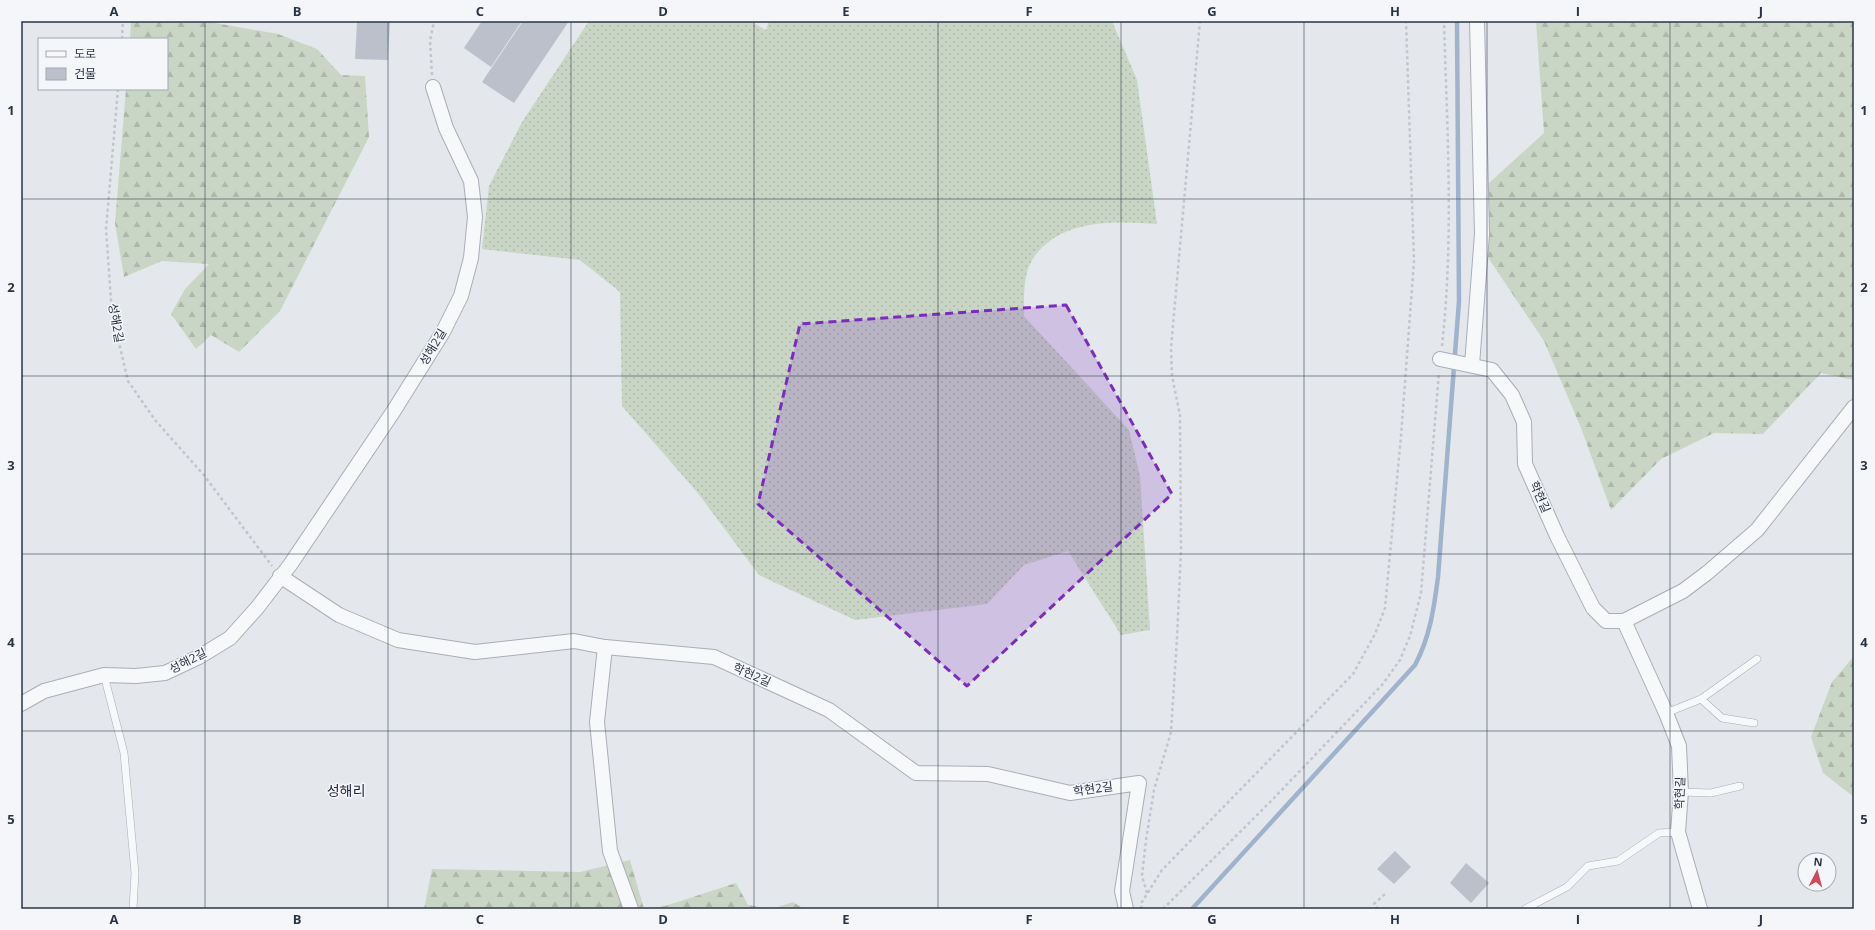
<svg xmlns="http://www.w3.org/2000/svg" width="1875" height="930" font-family="'Open Sans','Noto Sans KR',sans-serif">
<defs>
<pattern id="grass-dots" width="8" height="8" patternUnits="userSpaceOnUse"><rect width="8" height="8" fill="#c9d6c5"/><path d="M2 2h.1M6 6h.1" fill="none" stroke="#adb8ab" stroke-width="1.8" stroke-linecap="round"/></pattern>
<pattern id="forest-firs" width="22" height="20" patternUnits="userSpaceOnUse"><rect width="22" height="20" fill="#c9d6c5"/><path d="M5 1l3.5 6h-7zM16 11l3.5 6h-7z" fill="#adb8ab"/></pattern>
</defs>
<rect width="100%" height="100%" fill="#e4e7ec"/>
<path fill="url(#grass-dots)" d="M589,21H750L766,30L769,21H1112L1137,80L1157,224C1114,221 1057,218 1031,262C1023,276 1024,300 1024,316L1129,430L1140,476L1150,630L1121,635L1068,551L1024,565L987,604L855,620L759,575L697,492L622,406L620,292L580,260L482,249L489,186L522,122Z"/>
<g fill="url(#forest-firs)">
<path d="M131,21H204L278,34L317,49L341,75L365,76L369,137L280,311L239,352L211,335L196,349L171,314L185,289L209,264L162,261L124,277L115,223L126,89H167V39H130Z"/>
<path d="M1536,21H1854V380L1821,373L1763,434L1714,433L1661,459L1611,510L1581,428L1544,341L1485,253L1489,183L1544,133Z"/>
<path d="M1854,656V797L1823,773L1811,737L1832,682Z"/>
<path d="M630,860L644,909H424L432,869L580,872Z"/>
<path d="M736,883L748,905L771,909H648L665,906Z"/>
<path d="M793,902L804,909H772Z"/>
</g>
<g fill="none" stroke-linecap="round" stroke-linejoin="round">
<path stroke="#9fb4cc" stroke-width="4.5" d="M1192,909L1415,665C1430,637 1434,608 1438,577L1459,301L1457,21"/>
</g>
<g fill="#bbc0ca">
<path d="M357,21H390L388,60L355,59Z"/>
<path d="M482,21H522L491,67L464,48Z"/>
<path d="M523,21H569L514,103L482,82Z"/>
<path d="M1395,851L1411,867L1394,884L1377,869Z"/>
<path d="M1466,863L1489,883L1471,903L1450,883Z"/>
</g>
<g fill="none" stroke-linecap="round" stroke-linejoin="round">
<g stroke="#a9aeb7" stroke-width="8">
<g id="service">
<path d="M104,675L124,753L135,873L133,909"/>
<path d="M1701,699L1722,718L1754,723"/>
<path d="M1666,713L1701,699L1757,659"/>
<path d="M1681,792L1711,793L1740,786"/>
<path d="M1525,909L1567,887L1588,866L1618,861L1659,833L1678,832"/>
</g>
</g>
<g stroke="#a9aeb7" stroke-width="16">
<g id="minor">
<path d="M1440,359L1492,370L1512,395L1524,422L1525,464L1557,536L1593,608L1606,621H1624L1666,713L1679,746L1681,792L1678,832L1700,909"/>
<path d="M1472,365L1482,234L1477,21"/>
<path d="M280,576L339,615L398,640L475,652L574,641L605,647L714,657L829,710L916,773L988,774L1070,793L1139,783L1122,891L1126,909"/>
<path d="M1624,621L1683,591L1707,573L1757,530L1854,407"/>
<path d="M605,647L597,722L610,851L631,909"/>
<path d="M21,704L44,691L104,675L136,676L165,673L199,657L230,638L257,608L290,565L393,412L443,332L461,296L471,258L475,217L471,181L446,128L433,87"/>
</g>
</g>
<g stroke="#c2c5cb" stroke-width="2.5" stroke-dasharray="3 3" stroke-linecap="butt">
<path d="M122,39L123,21"/>
<path d="M432,75L430,41L434,21"/>
<path d="M118,89L106,229L112,314L128,381L155,420L203,474L272,566"/>
<path d="M1442,346C1454,238 1447,129 1444,21"/>
<path d="M1147,893L1142,876L1146,840L1154,790L1171,732L1177,638L1181,550L1180,415L1172,376L1171,348L1200,21"/>
<path d="M1141,909L1142,902L1162,870L1353,674L1375,634L1385,608L1401,436L1414,261L1406,21"/>
<path d="M1163,909L1274,798L1382,685L1400,660L1410,636L1421,593L1439,372"/>
<path d="M1378,909L1374,904L1386,893"/>
</g>
<use href="#service" stroke="#f7f8fa" stroke-width="7"/>
<use href="#minor" stroke="#f7f8fa" stroke-width="14"/>
</g>
<path fill="#7b2cbf" fill-opacity="0.2" stroke="#7b2cbf" stroke-width="3" stroke-dasharray="8 5" stroke-linejoin="round" d="M1066,305L1172,494L967,686L758,504L800,324Z"/>
<path fill="none" stroke="#2b3445" stroke-width="1" stroke-opacity="0.55" d="M205,21V909M388,21V909M571,21V909M754,21V909M938,21V909M1121,21V909M1304,21V909M1487,21V909M1670,21V909M21,199H1854M21,376H1854M21,554H1854M21,731H1854"/>
<g text-anchor="middle" stroke-width="3" stroke-linejoin="round" paint-order="stroke">
<g font-size="12" fill="#2b3445" stroke="#f4f6f9">
<text transform="translate(116 323) rotate(80)" y="4">성해2길</text>
<text transform="translate(433 347) rotate(-59)" y="4">성해2길</text>
<text transform="translate(1540 497) rotate(66)" y="4">학현길</text>
<text transform="translate(188 661) rotate(-27)" y="4">성해2길</text>
<text transform="translate(752 675) rotate(24)" y="4">학현2길</text>
<text transform="translate(1093 789) rotate(-8)" y="4">학현2길</text>
<text transform="translate(1680 793) rotate(-88)" y="4">학현길</text>
</g>
<g font-size="14" fill="#1d2536" stroke="#f4f6f9">
<text x="346" y="796">성해리</text>
</g>
</g>
<rect width="1875" height="930" fill="none" stroke="#f4f6f9" stroke-width="44"/>
<rect x="38" y="38" width="130" height="52" fill="#f4f6f9" stroke="#a4a8b1"/>
<rect x="46" y="51" width="20" height="6" fill="#f7f8fa" stroke="#a4a8b1"/>
<text x="74" y="58" font-size="12" fill="#2b3445">도로</text>
<rect x="46" y="68" width="20" height="12" fill="#bbc0ca" stroke="#a4a8b1"/>
<text x="74" y="78" font-size="12" fill="#2b3445">건물</text>
<g transform="translate(1817 872) rotate(6)"><circle r="19" fill="#f4f6f9" stroke="#a4a8b1"/>
<path d="M0-3L7 15L0 10L-7 15Z" fill="#d1495b"/>
<text y="-6" font-size="11" font-weight="bold" text-anchor="middle" fill="#2b3445">N</text>
</g>
<rect x="22" y="22" width="1831" height="886" fill="none" stroke="#2b3445" stroke-width="1.5"/>
<g font-size="13" text-anchor="middle" font-weight="bold" fill="#2b3445">
<text x="114" y="16">A</text>
<text x="297" y="16">B</text>
<text x="480" y="16">C</text>
<text x="663" y="16">D</text>
<text x="846" y="16">E</text>
<text x="1029" y="16">F</text>
<text x="1212" y="16">G</text>
<text x="1395" y="16">H</text>
<text x="1578" y="16">I</text>
<text x="1761" y="16">J</text>
<text x="11" y="115">1</text>
<text x="1864" y="115">1</text>
<text x="11" y="292">2</text>
<text x="1864" y="292">2</text>
<text x="11" y="470">3</text>
<text x="1864" y="470">3</text>
<text x="11" y="647">4</text>
<text x="1864" y="647">4</text>
<text x="11" y="824">5</text>
<text x="1864" y="824">5</text>
<text x="114" y="924">A</text>
<text x="297" y="924">B</text>
<text x="480" y="924">C</text>
<text x="663" y="924">D</text>
<text x="846" y="924">E</text>
<text x="1029" y="924">F</text>
<text x="1212" y="924">G</text>
<text x="1395" y="924">H</text>
<text x="1578" y="924">I</text>
<text x="1761" y="924">J</text>
</g>
</svg>
